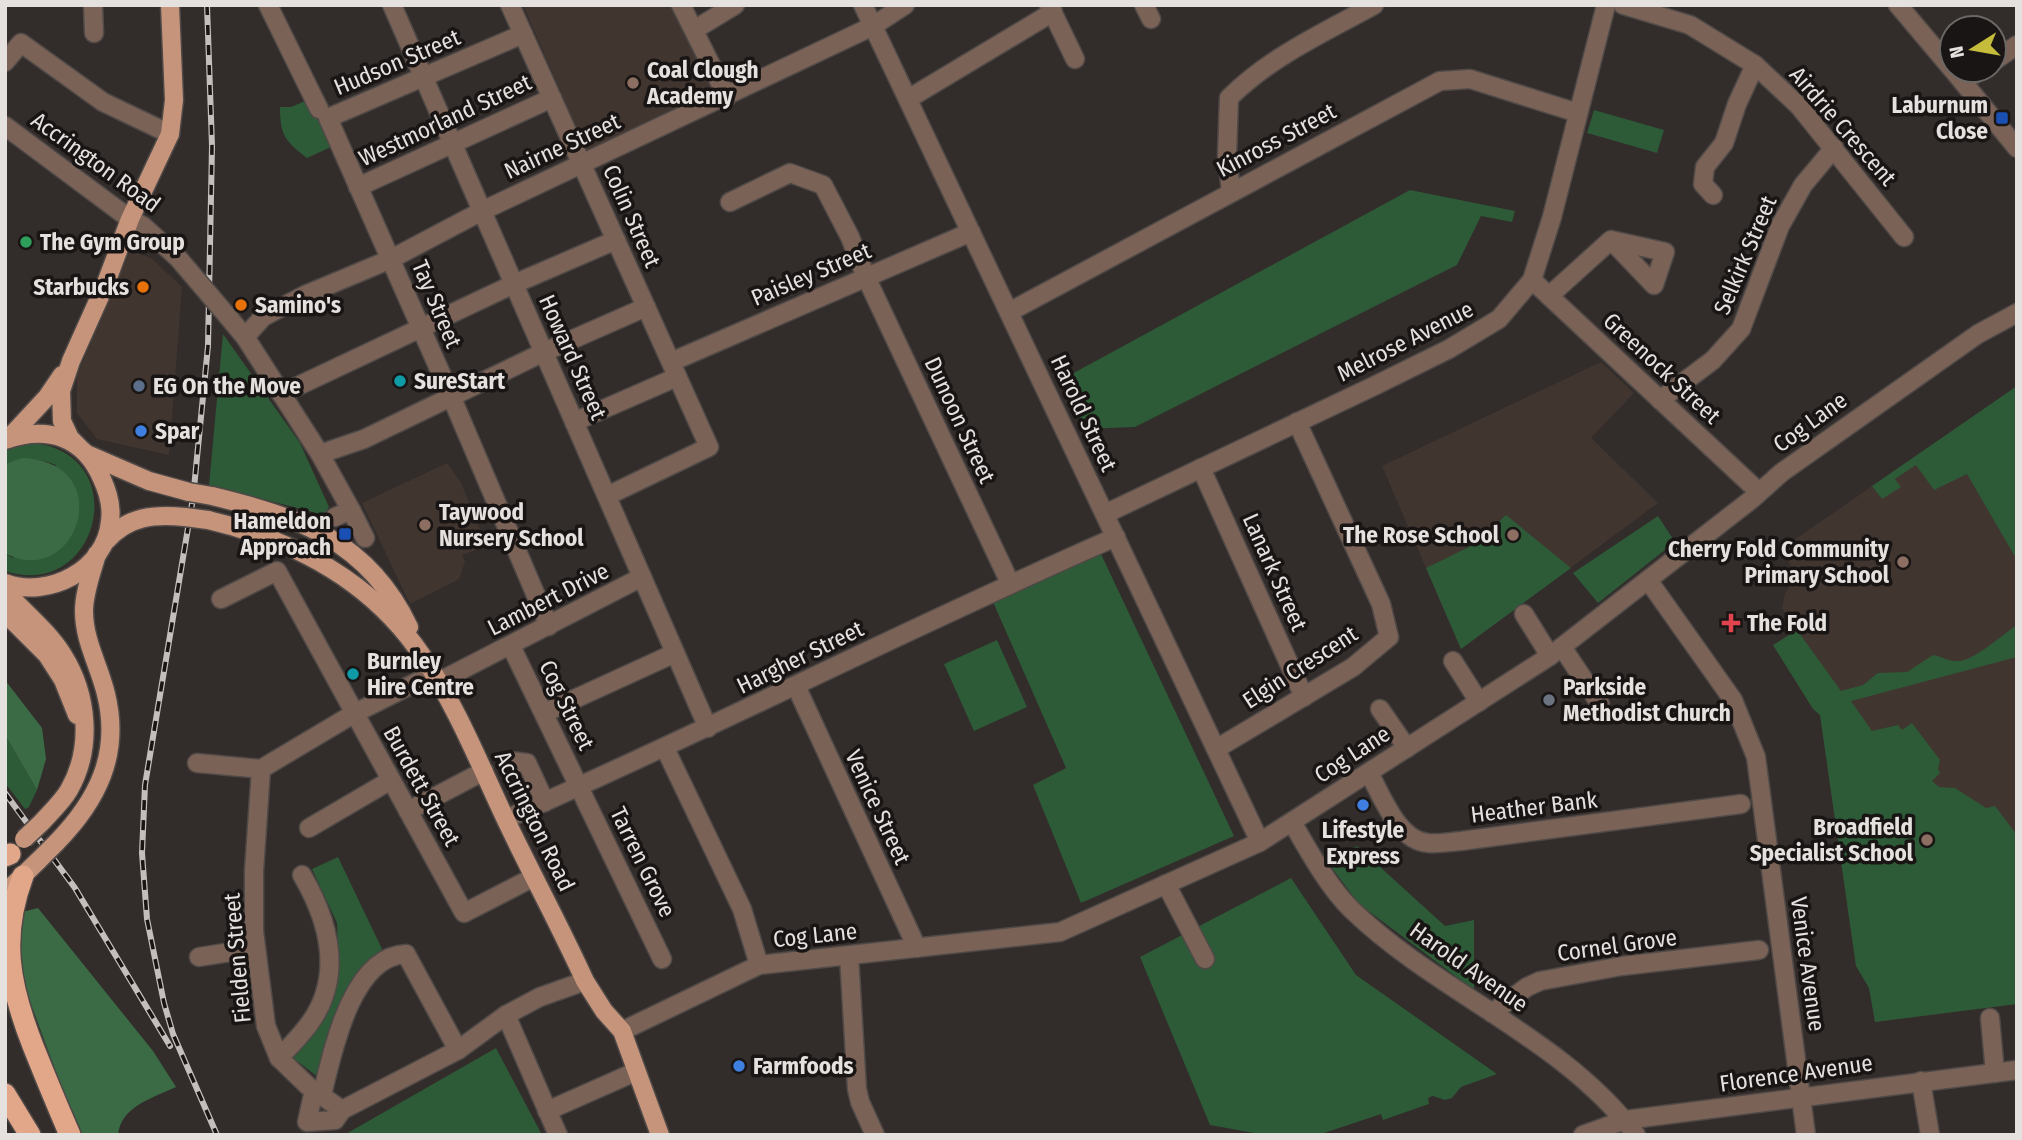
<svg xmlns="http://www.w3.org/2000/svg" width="2022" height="1140" font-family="'Fira Sans Condensed',sans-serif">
<rect width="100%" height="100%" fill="#322c2a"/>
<g fill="#413530">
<path d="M523,5H671L715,97L588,155Z"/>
<path d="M130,251L151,258L182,287L169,455L97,439L77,413V375Z"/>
<path d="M1601,362L1634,393L1591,438L1658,503L1461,649L1382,466Z"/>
<path d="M2017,386V1004L1875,1022L1869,988L1856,966L1820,715L1813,709L1773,645L1796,630L1782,608L1785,593L1797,576L1781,549Z"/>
<path d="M447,463L461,483L487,546L462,555L465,562L459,579L410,604L362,503Z"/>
</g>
<g fill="#2d5a37">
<path d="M310,99L331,147L307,158C285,141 280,135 280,107H291Z"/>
<path d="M1594,110L1664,130L1657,153L1587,133Z"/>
<path d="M1410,190L1515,211L1512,222L1481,216L1457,265L1135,427L1083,429L1059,381Z"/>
<path d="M223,334L300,443L329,507L324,515L209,485Z"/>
<path d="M2017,386V560L1967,474L1934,490L1916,465L1895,479L1901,487L1882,499L1872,486Z"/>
<path d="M23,443C30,443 38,443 45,445C132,466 95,601 5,571V553L13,558L56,465C37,458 25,457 5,464V448Z"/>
<path d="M1506,515L1571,568L1461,649L1426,568L1475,544Z"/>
<path d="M1658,516L1675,542L1598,603L1573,573Z"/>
<path d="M1101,554L1234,836L1081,903L1033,785L1066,768L993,602Z"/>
<path d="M2017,625V657L1851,701L1872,731L1898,725L1902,730L1912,723L1940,760L1938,769L1940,773L1932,781L1939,787L1955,788L1986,808L1995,806L2017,835V1004L1875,1022L1869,988L1856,966L1820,715L1813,709L1773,645L1797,630L1841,691L1863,685L1878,673L1907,672L1933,655C1943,657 1950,662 1960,661C1977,658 2002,635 2017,625Z"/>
<path d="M997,640L1027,707L974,731L944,664Z"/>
<path d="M5,735L37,790L29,807L25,809L5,783Z"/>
<path d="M1357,846L1445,926L1474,920V990L1359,904L1326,860Z"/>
<path d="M338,857L382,949L337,1008L318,1077L293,1058L339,978L337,923L312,869Z"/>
<path d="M1291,878L1356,975L1497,1074L1461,1087L1452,1098L1445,1100L1433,1096L1428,1098L1429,1104L1383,1120L1381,1114L1318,1135H1265L1210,1125L1140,957Z"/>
<path d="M496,1048L542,1135H344Z"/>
</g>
<g fill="#3b6b45">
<path d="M22,458C121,462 76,592 5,553V464Z"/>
<path d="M5,680L42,728L46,759L37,790L5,735Z"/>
<path d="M38,908L153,1051L176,1087C153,1098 121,1106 118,1135H83L60,1083L17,966L22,912Z"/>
</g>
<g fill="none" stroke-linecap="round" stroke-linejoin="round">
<g stroke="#4f4947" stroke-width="21">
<g id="minor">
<path d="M93,5L94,33"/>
<path d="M268,5L319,109"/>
<path d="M392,5L708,728"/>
<path d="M510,5L709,447L607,496"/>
<path d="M681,5L727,97"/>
<path d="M863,5L1260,842"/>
<path d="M1049,5L1075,59"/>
<path d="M1144,5L1151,19"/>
<path d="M1623,5L1690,25L1755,65L1799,106L1904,237"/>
<path d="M1898,5L1952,69"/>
<path d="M694,30L735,5"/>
<path d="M523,34L328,118L451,396L549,626"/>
<path d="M1994,61L2017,45"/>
<path d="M5,62L21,43L103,102L170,134"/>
<path d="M1953,70L2017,148"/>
<path d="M1963,82L1980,70"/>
<path d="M908,99L1053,12"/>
<path d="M5,126L130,219L143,226L178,258"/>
<path d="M358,187L552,98"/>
<path d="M1231,192L1227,155L1229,98C1270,57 1323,33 1374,5"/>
<path d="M1713,195L1703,184L1705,167L1724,143L1737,104L1755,65"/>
<path d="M730,202L790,173L823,185L850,237L866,277L1010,583"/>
<path d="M1532,280L1759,492"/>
<path d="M1549,296L1611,240L1665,252L1654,285L1611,240"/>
<path d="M1009,312L1440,81L1470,79L1578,113"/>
<path d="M230,319L245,337L320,454L351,510"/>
<path d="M245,337L263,317L305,295L391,259L482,211L873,26L905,5"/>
<path d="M671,362L971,232"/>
<path d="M281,394L514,284L616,240"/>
<path d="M1660,400L1713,360L1741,329L1780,226L1803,185L1834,148"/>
<path d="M574,422L677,377"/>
<path d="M320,454L364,439L544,352L646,307"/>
<path d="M1201,468L1304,697"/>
<path d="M1105,514L1374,386L1449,349L1499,319L1532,280L1552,217L1606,5"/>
<path d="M335,517L351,510L365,538"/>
<path d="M1648,580L1733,700L1756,757L1806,1135"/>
<path d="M221,599L277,571L464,913L534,877"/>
<path d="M1524,614L1550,656"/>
<path d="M511,646L662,959"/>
<path d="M1562,647L1600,704"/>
<path d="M1453,661L1479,702"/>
<path d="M438,682L642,577"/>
<path d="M796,686L917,948"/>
<path d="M1380,709L1407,748"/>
<path d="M544,713L675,653"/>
<path d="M665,748L742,909L759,965"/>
<path d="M1216,749L1353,667L1389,637L1381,604L1297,422"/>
<path d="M510,761L527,763L545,802"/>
<path d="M197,763L261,769L355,713L433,674"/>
<path d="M261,769L254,871V931L266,1026L279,1058L308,1086L342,1110"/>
<path d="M1369,773C1382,796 1398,841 1428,843C1438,844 1450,842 1461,841L1741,804"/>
<path d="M408,811L484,771"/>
<path d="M506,819C711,729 910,627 1116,537"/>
<path d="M1292,822C1308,850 1329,888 1352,910C1439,994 1562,1037 1636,1135"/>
<path d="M309,828L391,780"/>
<path d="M1166,884L1205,959"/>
<path d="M849,956L857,1089L860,1102L875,1135"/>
<path d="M199,957L256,948"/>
<path d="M1492,1013L1527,987L1540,981L1622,966L1759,950"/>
<path d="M506,1015L558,1135"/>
<path d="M1990,1018L1995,1073"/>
<path d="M622,1031L759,965L1060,932L1260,842L1550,656L1752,499L1781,473L1978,334L2017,313"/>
<path d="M279,1058C296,1040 316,1021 324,996C338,955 323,911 302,875"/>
<path d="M1921,1081L1930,1135"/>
<path d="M314,1090L307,1122L335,1120L342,1110L458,1050L506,1015L540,997L585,981"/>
<path d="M322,1095C332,1054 351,956 406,954L458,1050"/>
<path d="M547,1111L635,1072"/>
<path d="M1583,1135L1625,1120L2017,1070"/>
</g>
</g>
<g stroke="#4f4947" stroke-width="21">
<g id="major">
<path d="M8,439L47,397L62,375"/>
<path d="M5,440C48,425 84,437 102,479C108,492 112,507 110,521C106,570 48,599 5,583"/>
<path d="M78,446L70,438L62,421L61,391L71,361L106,283L130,219L170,134L174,100L170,5"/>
<path d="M89,455L149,481L189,492"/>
<path d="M212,496C299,517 368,541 409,627"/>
<path d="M208,520C294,540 373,582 423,657C456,705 480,765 505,818C531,873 560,926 585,981L604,1011L622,1031L660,1135"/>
<path d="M106,541C128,516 154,514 185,517"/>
<path d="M5,591C24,612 48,631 63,655C88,695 93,748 69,790C62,802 51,812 41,823"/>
<path d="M5,613L47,655L63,680L77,715"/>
<path d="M56,843C97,801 121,755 106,694C99,665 84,641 84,611C84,592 92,572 97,554"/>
<path d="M5,893L39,860"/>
</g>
</g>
<g stroke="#4f4947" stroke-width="24">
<g id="highway">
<path d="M5,856L10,854"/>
<path d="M23,876C0,937 9,985 33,1046C45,1076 57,1105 70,1135"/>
<path d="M5,1094L30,1135"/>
</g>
</g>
<use href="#minor" stroke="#7a6256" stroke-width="18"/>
<use href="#major" stroke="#c5947b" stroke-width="18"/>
<use href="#highway" stroke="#e2a789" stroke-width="21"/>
<g stroke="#c4bfbd" stroke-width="6">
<g id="rail">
<path d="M207,5L212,146L208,346L193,498L145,785L142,853L147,919L164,1003L173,1034L217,1135"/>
<path d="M5,793L75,888L170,1046"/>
</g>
</g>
<use href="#rail" stroke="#181514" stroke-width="3.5" stroke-dasharray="10" stroke-linecap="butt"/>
<g stroke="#4f4947" stroke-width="21" stroke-linecap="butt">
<path id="minor-bridge" d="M178,258L230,319"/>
</g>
<g stroke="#4f4947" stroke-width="21" stroke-linecap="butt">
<g id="major-bridge">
<path d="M189,492L212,496"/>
<path d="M185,517L208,520"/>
<path d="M24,839L41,823"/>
<path d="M39,860L56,843"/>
</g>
</g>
<use href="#minor-bridge" stroke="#7a6256" stroke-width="18"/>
<use href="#major-bridge" stroke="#c5947b" stroke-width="18"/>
</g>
<g fill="#8d6e63" stroke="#181514" stroke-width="2.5">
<circle cx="633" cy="83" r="7"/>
<circle cx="425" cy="525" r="7"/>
<circle cx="1513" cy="535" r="7"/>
<circle cx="1903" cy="562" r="7"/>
<circle cx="1927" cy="840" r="7"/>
</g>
<g fill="#1a4fb4" stroke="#181514" stroke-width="2.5">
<rect x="1995" y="111" width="14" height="14" rx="3.5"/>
<rect x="338" y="527" width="14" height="14" rx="3.5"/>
</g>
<circle fill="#2e9e5b" stroke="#181514" stroke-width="2.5" cx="26" cy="242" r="7"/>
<g fill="#e8710a" stroke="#181514" stroke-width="2.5">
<circle cx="143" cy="287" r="7"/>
<circle cx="241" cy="305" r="7"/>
</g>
<g fill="#0f9aa8" stroke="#181514" stroke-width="2.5">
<circle cx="400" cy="381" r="7"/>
<circle cx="353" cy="674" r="7"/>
</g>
<circle fill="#5c6f8a" stroke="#181514" stroke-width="2.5" cx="139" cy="386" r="7"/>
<g fill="#3f7fe0" stroke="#181514" stroke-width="2.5">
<circle cx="141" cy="431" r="7"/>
<circle cx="1363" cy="805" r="7"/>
<circle cx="739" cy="1066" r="7"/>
</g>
<path fill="#e0444e" stroke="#181514" stroke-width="2.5" d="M1727.5 612.5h7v7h7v7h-7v7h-7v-7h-7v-7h7z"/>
<circle fill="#6b7280" stroke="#181514" stroke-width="2.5" cx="1549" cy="700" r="7"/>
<g text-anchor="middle" stroke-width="7" stroke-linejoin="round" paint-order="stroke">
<g font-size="23" fill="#e5e1df" stroke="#181514">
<text transform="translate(397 62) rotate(-23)" y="8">Hudson Street</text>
<text transform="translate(445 120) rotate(-25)" y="8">Westmorland Street</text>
<text transform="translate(1843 126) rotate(49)" y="8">Airdrie Crescent</text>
<text transform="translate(1276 140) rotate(-28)" y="8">Kinross Street</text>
<text transform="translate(562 146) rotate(-25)" y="8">Nairne Street</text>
<text transform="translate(96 162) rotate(36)" y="8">Accrington Road</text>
<text transform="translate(632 216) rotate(66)" y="8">Colin Street</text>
<text transform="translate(1745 255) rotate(-67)" y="8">Selkirk Street</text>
<text transform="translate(811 274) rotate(-23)" y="8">Paisley Street</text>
<text transform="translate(437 304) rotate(67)" y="8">Tay Street</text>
<text transform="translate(1405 341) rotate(-27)" y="8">Melrose Avenue</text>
<text transform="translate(573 357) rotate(66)" y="8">Howard Street</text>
<text transform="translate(1662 368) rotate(43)" y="8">Greenock Street</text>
<text transform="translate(1084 413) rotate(65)" y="8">Harold Street</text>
<text transform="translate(960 420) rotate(65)" y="8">Dunoon Street</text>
<text transform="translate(1810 422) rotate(-36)" y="8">Cog Lane</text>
<text transform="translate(1275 572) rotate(66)" y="8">Lanark Street</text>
<text transform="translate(548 599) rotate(-27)" y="8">Lambert Drive</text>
<text transform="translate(800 657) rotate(-26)" y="8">Hargher Street</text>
<text transform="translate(1300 667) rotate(-33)" y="8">Elgin Crescent</text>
<text transform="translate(567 705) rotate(64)" y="8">Cog Street</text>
<text transform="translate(1352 754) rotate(-33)" y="8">Cog Lane</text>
<text transform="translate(422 786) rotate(61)" y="8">Burdett Street</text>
<text transform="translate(878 807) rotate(65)" y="8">Venice Street</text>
<text transform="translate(1534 807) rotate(-7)" y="8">Heather Bank</text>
<text transform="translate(535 821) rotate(64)" y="8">Accrington Road</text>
<text transform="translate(643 862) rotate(64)" y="8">Tarren Grove</text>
<text transform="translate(815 935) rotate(-6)" y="8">Cog Lane</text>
<text transform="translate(1617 945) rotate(-8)" y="8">Cornel Grove</text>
<text transform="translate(237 958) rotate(-95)" y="8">Fielden Street</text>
<text transform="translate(1808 964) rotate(82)" y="8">Venice Avenue</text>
<text transform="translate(1469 967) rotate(35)" y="8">Harold Avenue</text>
<text transform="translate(1796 1073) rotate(-8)" y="8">Florence Avenue</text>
</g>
<g font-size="23" font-weight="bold" fill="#e5e1df" stroke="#181514" text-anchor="start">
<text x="647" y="78">Coal Clough<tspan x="647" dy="26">Academy</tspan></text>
<text x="1988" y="113" text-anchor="end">Laburnum<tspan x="1988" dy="26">Close</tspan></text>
<text x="40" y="250">The Gym Group</text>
<text x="129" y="295" text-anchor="end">Starbucks</text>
<text x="255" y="313">Samino's</text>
<text x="414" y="389">SureStart</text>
<text x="153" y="394">EG On the Move</text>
<text x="155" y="439">Spar</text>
<text x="439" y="520">Taywood<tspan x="439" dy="26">Nursery School</tspan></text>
<text x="331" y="529" text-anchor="end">Hameldon<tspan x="331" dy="26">Approach</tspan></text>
<text x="1499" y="543" text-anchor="end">The Rose School</text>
<text x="1889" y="557" text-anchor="end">Cherry Fold Community<tspan x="1889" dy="26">Primary School</tspan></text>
<text x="1747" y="631">The Fold</text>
<text x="367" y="669">Burnley<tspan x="367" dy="26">Hire Centre</tspan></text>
<text x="1563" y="695">Parkside<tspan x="1563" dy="26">Methodist Church</tspan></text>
<text x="1913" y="835" text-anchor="end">Broadfield<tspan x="1913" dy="26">Specialist School</tspan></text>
<text x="1363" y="838" text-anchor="middle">Lifestyle<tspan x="1363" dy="26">Express</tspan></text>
<text x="753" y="1074">Farmfoods</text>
</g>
</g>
<rect width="2022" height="1140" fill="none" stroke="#e5e1df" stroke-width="14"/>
<g transform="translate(1973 49) rotate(259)"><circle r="33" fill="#181514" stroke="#6a6765" stroke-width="2"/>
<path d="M0-5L12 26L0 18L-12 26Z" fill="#c6bc3c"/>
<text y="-10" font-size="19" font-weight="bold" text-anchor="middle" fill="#e5e1df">N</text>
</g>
</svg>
